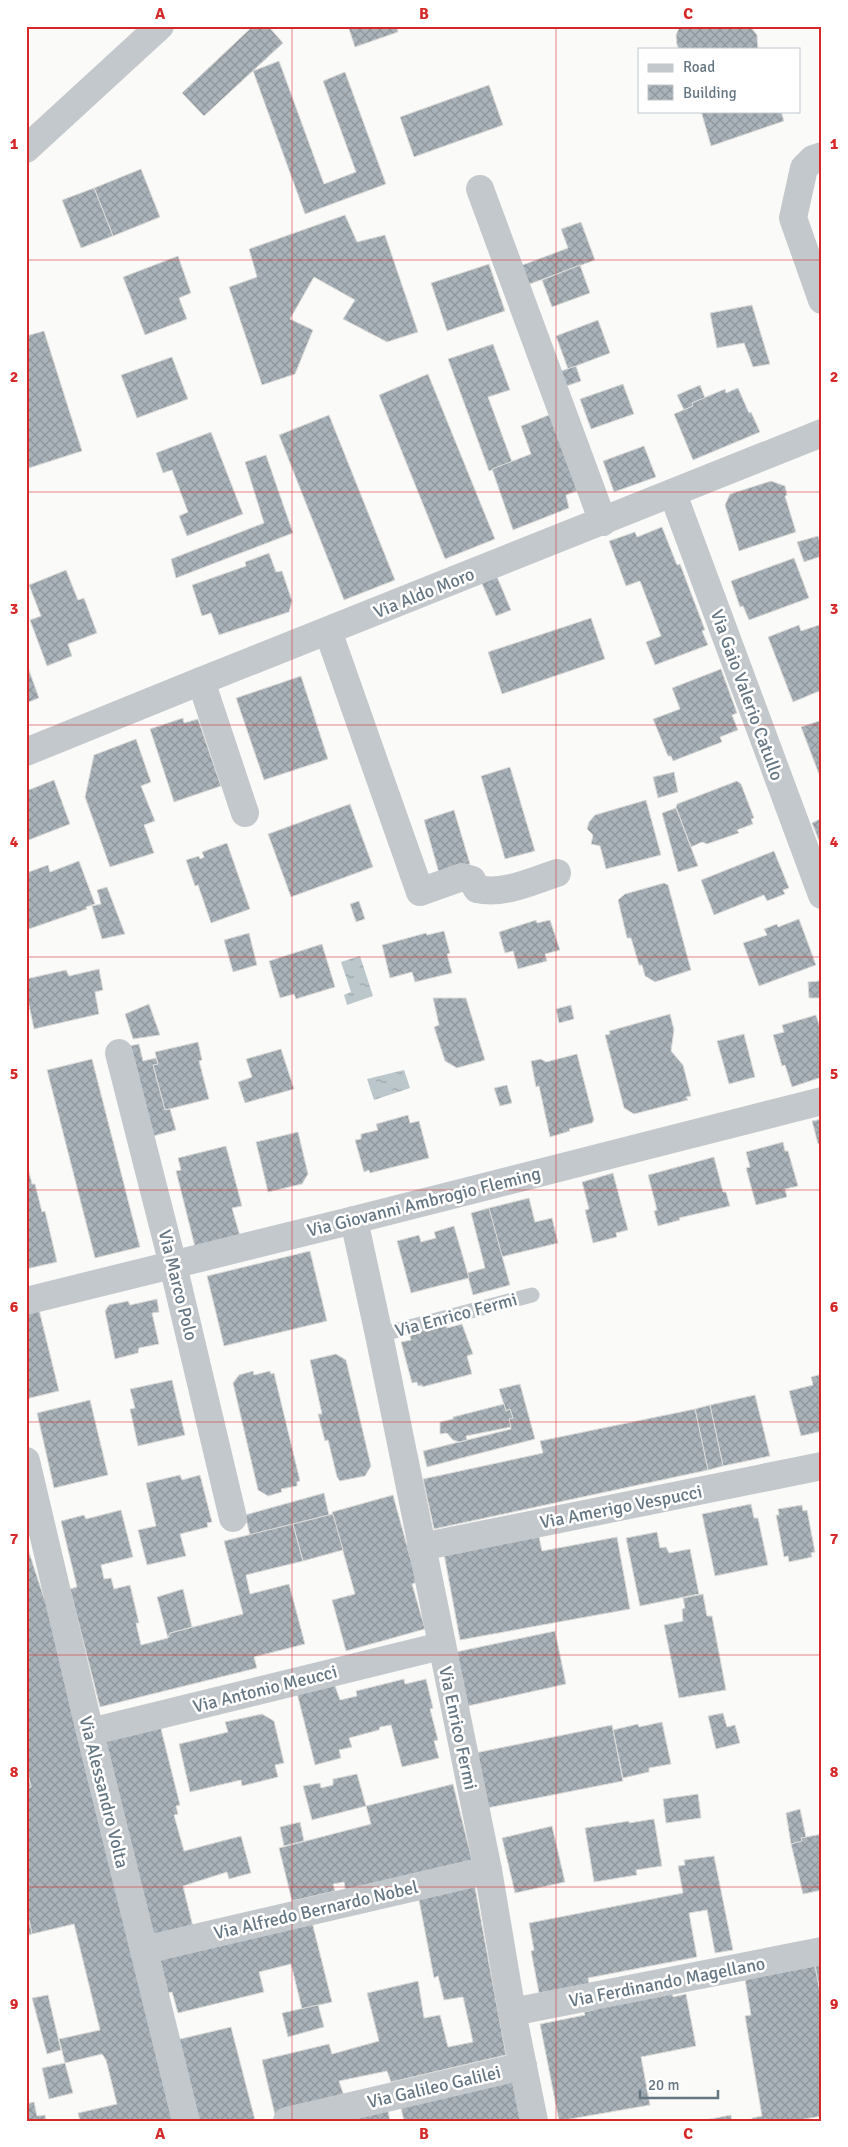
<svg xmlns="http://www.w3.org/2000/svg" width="848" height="2147" font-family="Signika,sans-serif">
<defs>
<pattern id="water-ripples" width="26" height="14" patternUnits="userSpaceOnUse" patternTransform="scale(1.25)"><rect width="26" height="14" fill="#bbc7cb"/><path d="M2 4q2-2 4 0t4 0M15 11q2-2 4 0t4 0" fill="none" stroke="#9ca6aa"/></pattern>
<pattern id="building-cross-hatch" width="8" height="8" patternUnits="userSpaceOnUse" patternTransform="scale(1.25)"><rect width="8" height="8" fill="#aab3b9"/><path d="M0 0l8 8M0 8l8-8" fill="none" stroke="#8e969c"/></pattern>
</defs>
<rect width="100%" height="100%" fill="#fafaf8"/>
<g fill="url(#water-ripples)">
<path d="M360,956L373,996L347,1005L344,995L351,992L341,962Z"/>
<path d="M404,1070L410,1088L374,1100L367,1079Z"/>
</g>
<g fill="url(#building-cross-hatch)" stroke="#dcdcda">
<path d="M253,26H268L283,43L204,116L182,93Z"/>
<path d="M348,26H397L398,32L355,47Z"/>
<path d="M750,26L757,35L758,49H679L677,45L676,35L680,26Z"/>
<path d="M279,61L324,184L356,172L323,81L345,72L386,184L305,214L253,71Z"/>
<path d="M489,85L503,125L414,157L400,117Z"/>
<path d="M701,111H781L784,121L711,146Z"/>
<path d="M141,169L160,217L113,236L94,188Z"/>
<path d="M94,188L113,236L81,248L62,200Z"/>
<path d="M345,215L357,242L385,235L418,332L387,342L343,319L355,300L314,277L290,319L313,330L295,374L262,385L229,287L257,277L249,249Z"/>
<path d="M581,222L595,260L527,285L520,266L568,248L561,229Z"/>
<path d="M178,256L191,293L179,298L187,319L145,335L123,277Z"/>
<path d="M489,264L505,311L447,331L431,283Z"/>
<path d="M580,265L590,293L552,307L542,280Z"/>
<path d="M752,305L770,364L753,367L744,343L717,348L710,313Z"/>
<path d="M598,320L610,353L568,369L556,336Z"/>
<path d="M44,331L82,451L26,469V336Z"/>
<path d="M493,344L510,390L488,397L512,462L489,471L448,359Z"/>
<path d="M172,357L188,399L137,418L121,375Z"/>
<path d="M576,366L581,381L564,387L558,372Z"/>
<path d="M428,374L495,539L445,559L379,395Z"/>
<path d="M623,384L634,414L591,429L580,399Z"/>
<path d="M700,385L705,398L692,403L693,406L684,410L677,395Z"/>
<path d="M738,388L749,413L751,412L760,432L693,460L674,414L693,406L692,403L725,389L726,393Z"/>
<path d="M554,413L579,486L577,491L566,495L569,508L513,530L492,469L531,454L521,426Z"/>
<path d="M329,415L395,580L344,600L279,435Z"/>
<path d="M211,432L243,514L187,536L179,516L188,512L172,470L163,473L156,453Z"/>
<path d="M644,446L656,477L614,492L603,461Z"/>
<path d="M266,455L293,533L176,578L171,559L264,523L245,462Z"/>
<path d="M771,481L785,486L787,495L785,496L796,532L739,551L725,505L730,494Z"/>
<path d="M662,527L677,565L680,564L705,630L702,631L708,645L655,665L646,642L661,636L640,581L626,586L609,541L635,532L637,537Z"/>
<path d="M818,536L822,548V556L804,562L797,542Z"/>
<path d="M269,553L276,572L282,571L292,601L289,612L219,635L211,613L202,616L192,585L246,566L245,562Z"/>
<path d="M794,558L809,598L749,620L743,606L740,607L731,581Z"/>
<path d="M66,570L78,600L84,598L97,633L68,644L72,656L47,666L30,620L41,616L29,585Z"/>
<path d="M495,572L511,610L496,616L480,579Z"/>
<path d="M591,618L605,659L502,694L488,652Z"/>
<path d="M822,624V690L793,702L768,637L799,625L801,631Z"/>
<path d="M26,662L39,698L26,703Z"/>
<path d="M721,669L737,713L732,715L738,730L720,737L722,742L673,761L671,756H668L653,719L680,709L672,688Z"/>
<path d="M301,676L328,759L264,780L236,698Z"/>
<path d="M183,718L184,723L198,719L221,786L174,802L150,729Z"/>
<path d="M822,720V782L801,727Z"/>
<path d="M136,739L151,782L141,786L155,821L144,825L154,853L110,867L85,797L94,755Z"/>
<path d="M510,767L535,851L505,859L481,776Z"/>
<path d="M674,772L678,792L658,798L653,777Z"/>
<path d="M54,780L70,824L26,841V791Z"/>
<path d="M737,781L741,784L754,818L751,819L753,824L737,830L739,833L707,844L702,842L691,847L676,807L677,804Z"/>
<path d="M646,800L661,855L606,869L600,846L591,844L593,835L587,829L589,822L595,815Z"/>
<path d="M350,804L373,867L291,897L268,834Z"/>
<path d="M676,808L698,866L678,872L662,813Z"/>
<path d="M454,810L470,864L439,873L424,820Z"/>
<path d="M822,818V848L812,823Z"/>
<path d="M227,843L250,909L211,923L198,885L195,886L186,860L199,856L200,859L204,857L202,852Z"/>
<path d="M774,851L789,888L783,890L785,894L767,901L764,895L714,915L701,880Z"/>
<path d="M79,861L95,904L86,907L87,909L26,930V873L48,865L50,872Z"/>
<path d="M664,883L668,885L691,970L655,982L645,976L642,965H639L631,938H627L618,900L625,894Z"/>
<path d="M107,887L125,934L102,939L92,906L101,904L97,890Z"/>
<path d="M359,901L365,919L356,922L350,904Z"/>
<path d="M799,919L816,965L759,986L743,943L767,935L764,929L777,924L778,927Z"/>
<path d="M536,920L537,923L550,920L560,950L545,954L547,961L518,969L513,951L505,953L499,932Z"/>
<path d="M444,931L450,953L447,954L452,973L415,982L412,972L390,978L382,945L426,933L427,935Z"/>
<path d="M249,933L257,965L233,972L224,940Z"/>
<path d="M322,944L335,987L296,999L294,994L280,998L269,961Z"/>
<path d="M99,969L103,990L95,992L99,1014L34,1029L29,1005H26V979L66,970L69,976Z"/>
<path d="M820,976H822V1006H819L820,998H809L808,982L819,981Z"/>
<path d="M433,998H466L485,1060L457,1068L445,1061L434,1027L439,1025Z"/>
<path d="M149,1004L160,1035L133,1039L125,1014Z"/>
<path d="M571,1005L574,1019L559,1023L556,1009Z"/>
<path d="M670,1014L674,1030L671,1051L683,1065L691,1096L686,1097L688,1100L634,1114L624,1108L605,1035L610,1034L609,1031Z"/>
<path d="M816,1015L822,1033V1077L792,1087L785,1065L782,1066L773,1035L784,1032L782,1025Z"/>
<path d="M744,1034L755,1077L729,1084L717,1041Z"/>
<path d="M198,1042L202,1060L199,1061L209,1099L165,1110L153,1065L158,1064L155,1052Z"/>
<path d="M139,1044L143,1061L156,1058L158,1064L153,1065L165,1110L170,1109L176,1130L153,1136L129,1046Z"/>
<path d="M281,1049L294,1089L245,1103L238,1082L252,1077L246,1059Z"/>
<path d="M577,1054L594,1120L592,1123L569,1129L570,1131L550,1137L539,1086L536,1087L531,1061L541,1059L546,1062Z"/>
<path d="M92,1059L140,1247L95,1258L47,1070Z"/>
<path d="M507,1085L512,1103L500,1106L494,1088Z"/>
<path d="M408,1115L410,1123L419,1121L429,1158L370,1173L369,1170L364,1172L355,1140L361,1139V1134L378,1130L376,1124Z"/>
<path d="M822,1119V1147L821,1143L818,1144L812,1121Z"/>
<path d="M298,1132L308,1174L302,1184L268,1192L256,1142Z"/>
<path d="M783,1142L785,1151H788L798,1186L785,1189L787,1197L756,1205L746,1168L750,1167L746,1152Z"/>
<path d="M226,1146L242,1206L232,1208L240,1236L195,1247L176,1171L181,1170L178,1158Z"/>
<path d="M714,1157L723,1192H726L730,1206L679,1218L680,1220L658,1226L654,1211L657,1210L648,1175Z"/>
<path d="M26,1160L32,1184H35L42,1212L45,1211L57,1262L26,1269Z"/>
<path d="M613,1173L628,1230L616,1233L617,1237L593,1243L585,1210L589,1209L582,1182Z"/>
<path d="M529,1198L535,1222L552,1218L558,1243L501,1257L489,1208Z"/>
<path d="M489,1208L510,1285L473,1295L467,1273L485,1268L471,1213Z"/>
<path d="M454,1226L469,1278L411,1293L397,1241L419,1235L421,1242L436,1238L434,1232Z"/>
<path d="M310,1251L327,1321L224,1346L207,1276Z"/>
<path d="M157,1299L159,1312L152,1313L159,1344L139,1348L138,1353L115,1359L105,1311L109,1305L128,1301L130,1305Z"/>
<path d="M39,1310L59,1391L26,1399V1313Z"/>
<path d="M445,1320L447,1328L462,1324L473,1354L467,1356L472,1374L422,1387V1385L418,1386L417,1382L412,1383L401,1342L411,1340L408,1329Z"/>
<path d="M336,1354L346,1360L371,1466L365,1476L340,1481L337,1477L328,1440L325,1441L318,1414H322L310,1360Z"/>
<path d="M253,1371L254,1375L270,1371L271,1374L274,1373L300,1481L297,1482V1486L281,1489L282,1492L268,1496L258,1490L233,1383L239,1375Z"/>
<path d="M822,1374V1431L801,1436L789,1391L813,1385L811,1377Z"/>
<path d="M172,1380L185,1435L138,1446L130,1409L135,1408L130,1389Z"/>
<path d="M520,1384L535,1439L427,1467L423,1451L511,1429L509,1419L513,1418L510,1409L506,1411L499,1389Z"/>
<path d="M755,1395L770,1456L723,1466L710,1405Z"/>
<path d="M90,1400L108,1475L54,1488L37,1413Z"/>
<path d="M504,1404L506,1411L510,1409L513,1418L509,1419L511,1427L466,1436L467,1440L459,1442L453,1440L447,1433L440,1434V1422L453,1419V1417Z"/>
<path d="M710,1405L723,1466L708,1470L695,1409Z"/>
<path d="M695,1409L708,1470L434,1529L423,1479L543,1453L540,1441Z"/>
<path d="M180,1475L182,1480L200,1475L212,1522L207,1523L208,1527L180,1534L186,1556L147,1565L138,1530L156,1526L146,1483Z"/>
<path d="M324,1493L329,1515L250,1535L245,1515Z"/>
<path d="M393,1495L417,1582L412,1584L425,1629L346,1651L332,1600L355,1594L332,1512Z"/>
<path d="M751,1504L754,1518H758L768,1565L715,1576L702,1514Z"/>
<path d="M802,1505L803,1511L807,1510L815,1552L811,1553L812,1557L789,1562L788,1556L784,1557L776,1515H779L778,1509Z"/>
<path d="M121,1510L133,1557L101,1565L104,1579L111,1578L114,1589L130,1585L139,1623H136L141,1645L168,1638L170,1633L243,1614L224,1541L293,1524L303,1561L246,1575L250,1594L289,1584L305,1644L254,1657L257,1668L100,1707L70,1589L77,1587L61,1521L84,1515L86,1519Z"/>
<path d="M333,1514L343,1550L303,1561L293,1524Z"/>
<path d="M657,1532L660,1548L666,1547L669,1553L690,1549L699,1594L640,1606L626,1538Z"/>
<path d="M539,1537L542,1551L617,1537L630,1609L460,1640L444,1554Z"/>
<path d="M26,1543L44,1598H45L175,2121H80L78,2113L117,2104L106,2060L102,2054L65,2063L59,2039L100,2030L74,1924L32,1934L26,1908V1788L31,1787L26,1767Z"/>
<path d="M183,1589L192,1627L170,1633L168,1638L157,1597Z"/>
<path d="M703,1594L707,1616H712L726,1690L679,1698L664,1625L683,1621L682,1609L685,1608L683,1598Z"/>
<path d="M555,1631L566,1684L468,1706L456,1652Z"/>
<path d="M404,1679L405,1684L426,1679L433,1708L430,1709L438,1740L434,1741L439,1758L402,1767L391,1725L380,1727L379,1730L349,1738L352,1747L339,1750L341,1758L315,1765L296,1689L334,1683L340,1700L357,1696L356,1691Z"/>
<path d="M723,1713L727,1727L735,1725L740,1743L716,1749L708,1716Z"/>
<path d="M262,1714L274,1721L284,1763L275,1765L278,1777L242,1786L241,1780L190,1792L179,1744L228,1732L225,1722Z"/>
<path d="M662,1722L671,1764L649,1768V1772L623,1778L613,1730L638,1724L639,1727Z"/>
<path d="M160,1725L180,1805L176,1806L178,1814L174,1815L184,1851L241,1836L251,1873L229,1879L227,1872L183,1886L194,1931L155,1941L104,1739Z"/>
<path d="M612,1725L623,1781L487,1808L475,1753Z"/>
<path d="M26,1767L31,1787L26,1788Z"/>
<path d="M357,1774L366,1806L312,1820L303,1786L320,1783L321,1788L333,1785V1779Z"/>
<path d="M453,1784L473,1864L346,1892L344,1882L333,1884L335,1891L292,1901L279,1848L371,1824L366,1806Z"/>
<path d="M698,1794L701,1818L666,1823L663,1799Z"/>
<path d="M800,1809L806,1837L801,1838L802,1841L791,1844L786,1813Z"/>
<path d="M654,1819L662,1866L636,1870L637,1875L594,1882L585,1828L629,1821V1823Z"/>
<path d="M300,1822L304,1841L284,1846L280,1827Z"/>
<path d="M552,1826L565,1882L515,1893L502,1838Z"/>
<path d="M822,1834V1890L803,1894L791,1844L802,1841L801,1838Z"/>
<path d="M714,1856L733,1950L715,1953L707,1910L689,1913L697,1957L588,1978L589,1984L539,1993L531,1951L534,1950L529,1923L683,1893L678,1866L685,1865L684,1860Z"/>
<path d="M474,1882L506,2055L391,2082L387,2071L339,2081L344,2096L275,2115L262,2060L329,2044L332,2054L379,2041L367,1993L418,1981L424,2018L440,2015L448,2047L473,2042L463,1997L444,2000L438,1976L434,1978L418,1895Z"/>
<path d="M26,1908L32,1934L26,1936Z"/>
<path d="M312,1922L332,2002L302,2009L291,1964L259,1972L264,1992L178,2013L172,1992L168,1993L160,1960Z"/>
<path d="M822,1965V2003L815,1966Z"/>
<path d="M815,1966L822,2003V2116L794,2121H752V2118L762,2116L745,2016L751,2015L745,1979Z"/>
<path d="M672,1992L673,1997L686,1994L696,2046L641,2057L650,2105L559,2121L540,2024L585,2015L584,2012L594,2010V2007Z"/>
<path d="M48,1995L61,2050L47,2054L32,1998Z"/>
<path d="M318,2005L324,2027L288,2037L282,2013Z"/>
<path d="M231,2027L255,2120L196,2121L176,2040Z"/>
<path d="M65,2063L73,2093L49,2099L42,2068Z"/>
<path d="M512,2076L523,2121H404L401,2108Z"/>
<path d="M34,2102L37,2116L45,2115L46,2121H26V2104Z"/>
<path d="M387,2106L390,2121H359L357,2114Z"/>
<path d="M731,2115L732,2121H700Z"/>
</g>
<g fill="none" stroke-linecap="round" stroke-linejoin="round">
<path stroke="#c3c8cc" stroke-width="15" d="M379,1335L532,1295"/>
<g stroke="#c3c8cc" stroke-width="28">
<path d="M26,149L160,26"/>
<path d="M822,156L813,159L804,168L793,218L822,300"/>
<path d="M480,189L603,522"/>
<path d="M673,494L822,895"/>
<path d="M328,631L420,892L462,877L472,880L477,889C504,895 532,881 557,873"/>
<path d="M201,681L245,813"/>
<path d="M26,752L201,681L822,433"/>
<path d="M119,1053L173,1265L233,1518"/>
<path d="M354,1220L379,1335L488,1870L512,2012L534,2121"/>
<path d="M26,1301L354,1220L822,1101"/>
<path d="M26,1461L90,1732L186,2121"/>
<path d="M421,1547L822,1466"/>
<path d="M90,1732L441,1646"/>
<path d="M144,1950L488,1870"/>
<path d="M512,2012L822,1951"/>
<path d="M287,2121L523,2066"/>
</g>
</g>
<path fill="none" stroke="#d62828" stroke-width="1" stroke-opacity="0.55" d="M292,26V2121M556,26V2121M26,260H822M26,492H822M26,725H822M26,957H822M26,1190H822M26,1422H822M26,1655H822M26,1887H822"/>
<g text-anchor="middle" stroke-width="5" stroke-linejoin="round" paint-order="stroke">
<g font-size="18" fill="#657683" stroke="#fff">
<text transform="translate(424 593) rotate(-22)" y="6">Via Aldo Moro</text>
<text transform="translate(747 695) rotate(70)" y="6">Via Gaio Valerio Catullo</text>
<text transform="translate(424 1202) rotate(-14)" y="6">Via Giovanni Ambrogio Fleming</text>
<text transform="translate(178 1285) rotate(76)" y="6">Via Marco Polo</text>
<text transform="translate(456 1315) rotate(-15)" y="6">Via Enrico Fermi</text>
<text transform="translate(621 1507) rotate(-11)" y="6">Via Amerigo Vespucci</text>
<text transform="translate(265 1689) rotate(-14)" y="6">Via Antonio Meucci</text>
<text transform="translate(458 1728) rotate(78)" y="6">Via Enrico Fermi</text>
<text transform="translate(104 1792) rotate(76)" y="6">Via Alessandro Volta</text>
<text transform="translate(316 1910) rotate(-13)" y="6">Via Alfredo Bernardo Nobel</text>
<text transform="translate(667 1982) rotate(-11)" y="6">Via Ferdinando Magellano</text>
<text transform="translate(434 2087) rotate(-13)" y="6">Via Galileo Galilei</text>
</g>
</g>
<rect width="848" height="2147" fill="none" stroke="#ffffff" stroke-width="55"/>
<rect x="638" y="48" width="162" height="65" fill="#ffffff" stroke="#c1c8cd"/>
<rect x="648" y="64" width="25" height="8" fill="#c3c8cc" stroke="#c1c8cd"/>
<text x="683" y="72" font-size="15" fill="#657683">Road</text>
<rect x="648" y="85" width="25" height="15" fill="url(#building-cross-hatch)" stroke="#c1c8cd"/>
<text x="683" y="98" font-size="15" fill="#657683">Building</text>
<path d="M640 2090v8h78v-8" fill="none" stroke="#657683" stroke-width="2.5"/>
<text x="648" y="2090" font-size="15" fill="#657683" stroke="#ffffff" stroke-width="4" paint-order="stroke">20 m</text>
<rect x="28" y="28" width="792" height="2092" fill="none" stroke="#d62828" stroke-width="2"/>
<g font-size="16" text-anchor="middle" font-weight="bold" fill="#d62828">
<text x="160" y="19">A</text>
<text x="424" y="19">B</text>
<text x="688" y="19">C</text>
<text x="14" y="149">1</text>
<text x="834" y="149">1</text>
<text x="14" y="382">2</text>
<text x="834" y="382">2</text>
<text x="14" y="614">3</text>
<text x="834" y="614">3</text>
<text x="14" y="847">4</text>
<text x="834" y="847">4</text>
<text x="14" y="1079">5</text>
<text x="834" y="1079">5</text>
<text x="14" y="1312">6</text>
<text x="834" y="1312">6</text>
<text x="14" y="1544">7</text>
<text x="834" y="1544">7</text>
<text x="14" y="1777">8</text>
<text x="834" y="1777">8</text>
<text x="14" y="2009">9</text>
<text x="834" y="2009">9</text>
<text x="160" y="2139">A</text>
<text x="424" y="2139">B</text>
<text x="688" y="2139">C</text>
</g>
</svg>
